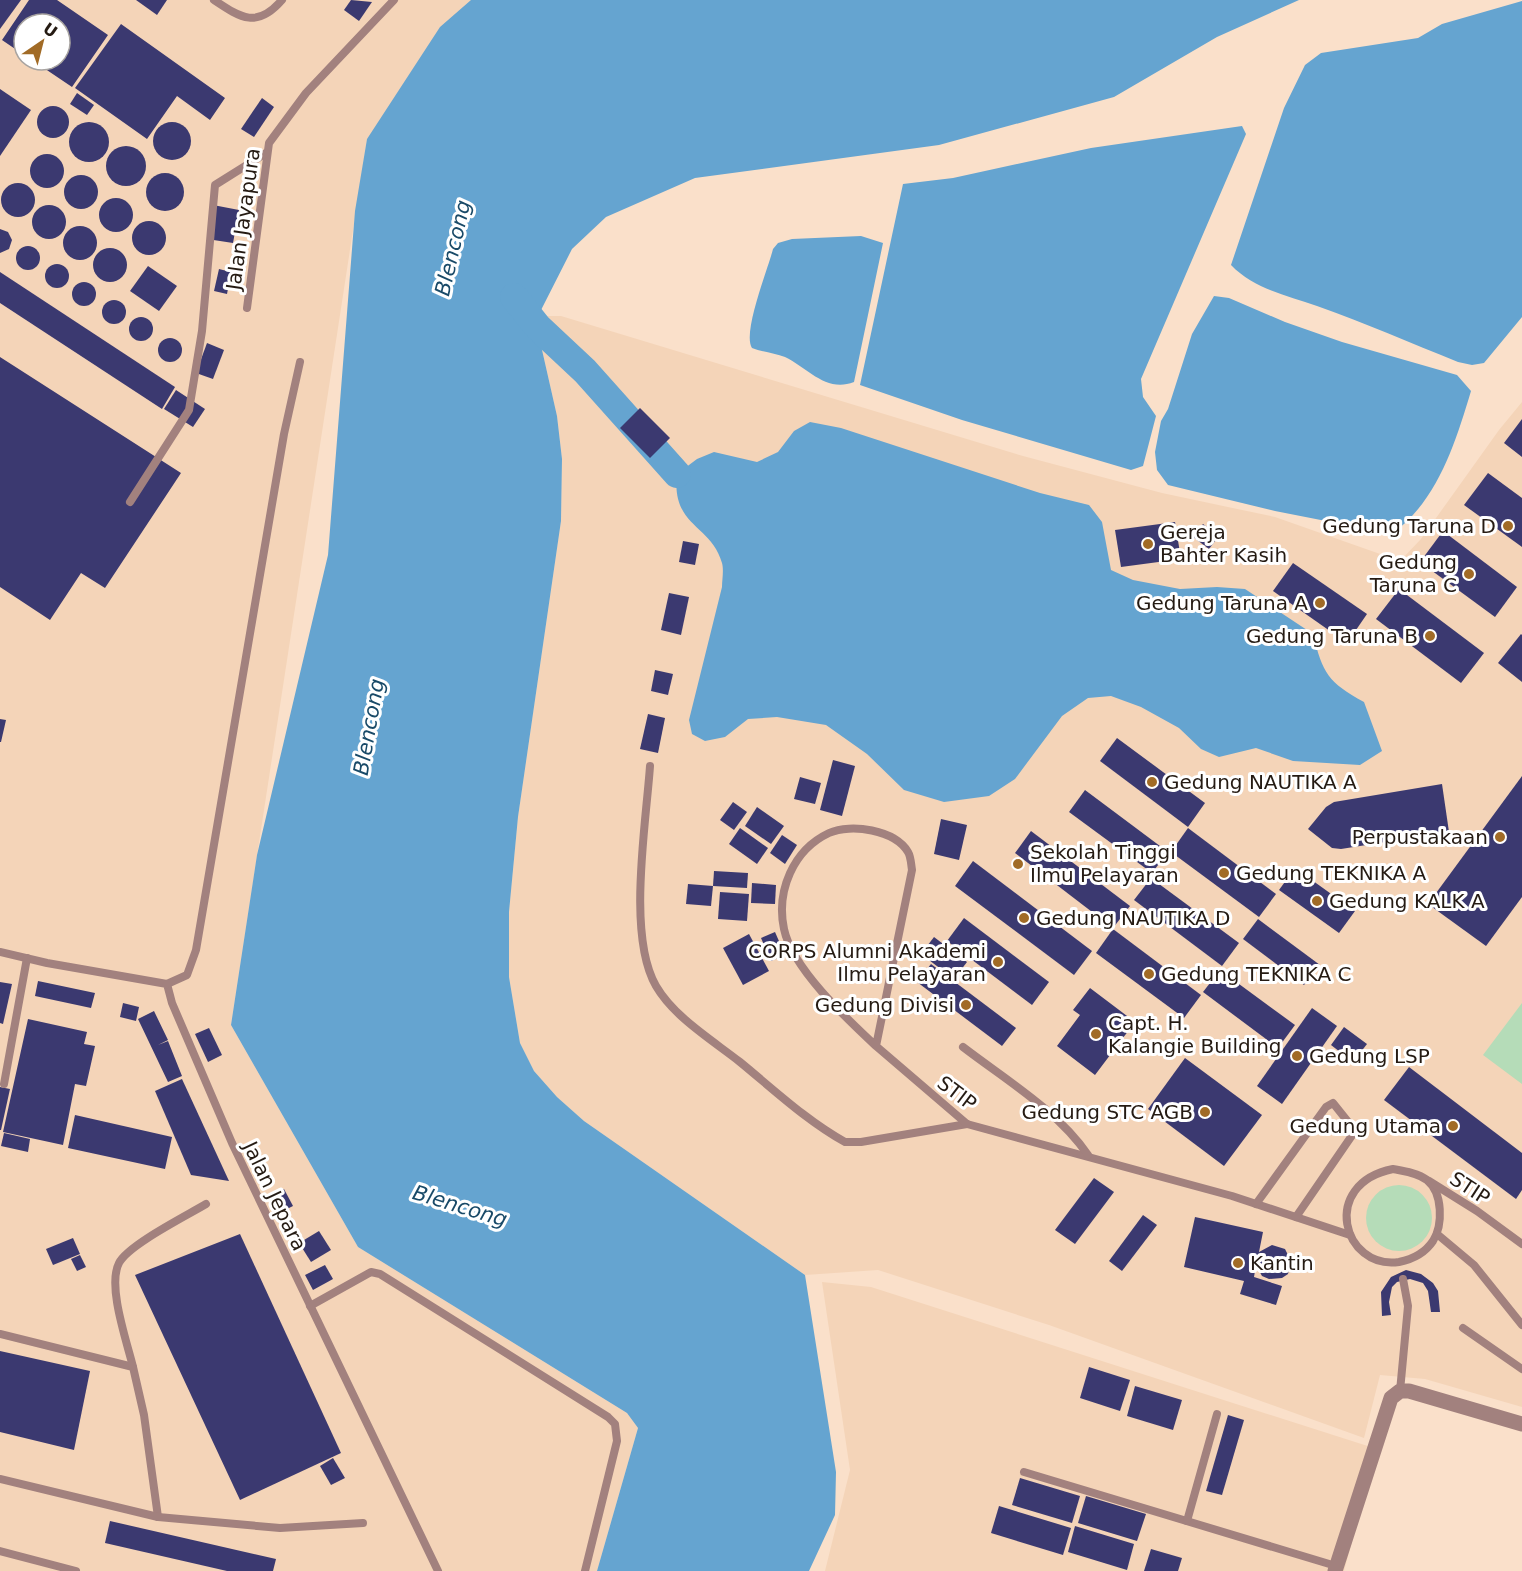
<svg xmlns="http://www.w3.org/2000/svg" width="1522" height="1571" font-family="'DejaVu Sans',sans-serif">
<rect width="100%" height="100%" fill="#fae0ca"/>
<g fill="#f4d4b8" fill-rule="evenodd">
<path d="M0,0H484L367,139L231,1025L358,1247L627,1413L638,1428L597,1571H0ZM24,24H60V60H24Z"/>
<path d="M538,316H561L1023,456L1162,493L1275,517L1400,561L1421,539L1499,430L1522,402V1407L1425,1379L1380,1375L1364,1438L1049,1325L878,1270L805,1275L584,1121L557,1097L534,1071L520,1043L509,977V912L518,817L561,521L562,459L557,416L540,341Z"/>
<path d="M822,1282L871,1287L1377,1449L1344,1571H825L850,1470Z"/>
</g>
<g fill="#b5dcb8">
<path d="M1522,1003V1084L1483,1055Z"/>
<circle cx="1399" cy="1218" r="33"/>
</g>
<g fill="#65a4d0">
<path d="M471,0H1299L1217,37L1114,97L939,145L695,178L606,217L572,249L538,316L540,341L557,416L562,459L561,521L518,817L509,912V977L520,1043L534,1071L557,1097L584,1121L805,1275L836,1472L835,1515L809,1571H597L638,1428L627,1413L358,1247L231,1025L257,855L328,555L355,211L367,139L440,27Z"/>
<path d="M1522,1V317L1484,363L1472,365L1458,362C1411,343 1365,323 1317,306C1286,295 1254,289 1231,265L1284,108L1305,65L1321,53L1418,38L1442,24Z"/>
<path d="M1242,126L1246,134L1141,379L1143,397L1156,416L1143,466L1131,470L962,420L860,385L903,184L953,178L1091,148Z"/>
<path d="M861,236L883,243L854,382C826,393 808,368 785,357C775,353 762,352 752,348C742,333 768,269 773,249L778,243L792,239Z"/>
<path d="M1214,296L1229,298L1285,322L1342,342L1457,375L1471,391C1455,444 1438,500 1392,534L1275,511L1168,485L1157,470L1155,452L1161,421L1168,409L1192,334Z"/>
<path d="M810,422L841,428L1040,493L1089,505L1102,522L1111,570L1133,580L1180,589L1217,587L1245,589L1313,634C1323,674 1328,682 1364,702L1382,751L1360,765L1293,761L1256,748L1219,757L1201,749L1179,728L1141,707L1111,696L1088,698L1062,716L1015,779L989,796L944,802L904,790L867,754L826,725L777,717L748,719L725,737L705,741L692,734L689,720L722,587C722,580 724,570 722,563C711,524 671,527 677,474L697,459L714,452L757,462L778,452L794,431Z"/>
</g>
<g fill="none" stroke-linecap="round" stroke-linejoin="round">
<path stroke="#65a4d0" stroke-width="28" d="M514,297L538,327L585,371L677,474"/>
</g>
<g fill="#3b3970">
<path d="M0,0H21L0,29Z"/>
<path d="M29,0H57L108,35L72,87L32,60H60V24H24V55L2,40Z"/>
<path d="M136,0H167L157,15Z"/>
<path d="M351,0L372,2L359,21L344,10Z"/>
<path d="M121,24L225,98L210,120L177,96L147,139L75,88Z"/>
<path d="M0,89L31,110L0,156Z"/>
<path d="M77,93L94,105L87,115L70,104Z"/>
<path d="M262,98L274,107L254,137L241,129Z"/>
<circle cx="53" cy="122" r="16"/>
<circle cx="89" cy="142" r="20"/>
<circle cx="172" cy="141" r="19"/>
<circle cx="126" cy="166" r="20"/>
<circle cx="47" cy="171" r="17"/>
<circle cx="165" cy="192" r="19"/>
<circle cx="81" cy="192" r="17"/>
<circle cx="18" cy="200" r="17"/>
<circle cx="116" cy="215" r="17"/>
<circle cx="49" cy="222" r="17"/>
<path d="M213,205L239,210L233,243L207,239Z"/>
<circle cx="149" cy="238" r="17"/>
<circle cx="80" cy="243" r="17"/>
<path d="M0,229L8,232L12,240L9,249L0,253Z"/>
<circle cx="28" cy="258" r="12"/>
<circle cx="110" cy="265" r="17"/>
<circle cx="57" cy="276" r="12"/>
<path d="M148,266L177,286L159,311L130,291Z"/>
<path d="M219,269L231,272L227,294L214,291Z"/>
<path d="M0,272L175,387L162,409L0,303Z"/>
<circle cx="84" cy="294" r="12"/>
<circle cx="114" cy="312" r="12"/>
<circle cx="141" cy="329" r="12"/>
<circle cx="170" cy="350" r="12"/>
<path d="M207,343L224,350L213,379L196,373Z"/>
<path d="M0,357L181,473L105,588L81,573L50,620L0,587Z"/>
<path d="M176,390L205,409L193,427L164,409Z"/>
<path d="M640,408L670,438L650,458L620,428Z"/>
<path d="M1522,419V457L1504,443Z"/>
<path d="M1488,473L1522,498V547L1464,505Z"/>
<path d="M1175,522L1181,559L1121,567L1115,530Z"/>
<path d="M1203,524L1219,536L1209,549L1193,537Z"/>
<path d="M1443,531L1517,587L1495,617L1420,562Z"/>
<path d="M683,541L699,544L695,565L679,562Z"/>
<path d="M1293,563L1367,614L1347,643L1273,591Z"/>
<path d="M1399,589L1484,653L1461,683L1376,619Z"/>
<path d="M669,593L689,597L681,635L661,630Z"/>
<path d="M1521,634L1522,635V682L1498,663Z"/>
<path d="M655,670L673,674L668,695L651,691Z"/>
<path d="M648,714L665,718L658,753L640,749Z"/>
<path d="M0,719L6,720L1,742H0Z"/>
<path d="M1117,738L1205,803L1188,827L1100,761Z"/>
<path d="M833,760L855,766L842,816L820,810Z"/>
<path d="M1522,776V897L1486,946L1428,904Z"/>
<path d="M800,777L821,783L815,804L794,799Z"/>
<path d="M1442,784L1449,832L1341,849L1332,848L1308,829L1326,807L1334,802Z"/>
<path d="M1085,790L1168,852L1152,873L1069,812Z"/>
<path d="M733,802L747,812L734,830L720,820Z"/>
<path d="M757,807L784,826L771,844L745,826Z"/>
<path d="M941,819L967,825L959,860L934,854Z"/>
<path d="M740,828L768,848L757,864L729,844Z"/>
<path d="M1188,828L1276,894L1259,917L1171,852Z"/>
<path d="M1031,831L1130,906L1113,928L1015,853Z"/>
<path d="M782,835L797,845L785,864L770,853Z"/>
<path d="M973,861L1092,951L1074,975L955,886Z"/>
<path d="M1295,868L1355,911L1339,933L1279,890Z"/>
<path d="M714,871L748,873L747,888L713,886Z"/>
<path d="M1151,878L1239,943L1222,966L1134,900Z"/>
<path d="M752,883L776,885L775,904L751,903Z"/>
<path d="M688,884L713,886L711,906L686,904Z"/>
<path d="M720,892L749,894L747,921L718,919Z"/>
<path d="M964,918L1049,982L1032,1005L947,941Z"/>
<path d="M1258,919L1320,965L1304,985L1243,939Z"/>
<path d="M1113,929L1201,995L1184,1018L1096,953Z"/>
<path d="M775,932L785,955L771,961L761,938Z"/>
<path d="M749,934L769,971L743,985L723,948Z"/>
<path d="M934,937L967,962L954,979L921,954Z"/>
<path d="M931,964L1016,1028L1002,1046L917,982Z"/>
<path d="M1220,970L1295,1025L1278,1048L1203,992Z"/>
<path d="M38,981L95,993L91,1008L35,996Z"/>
<path d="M0,982L12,984L3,1024L0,1023Z"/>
<path d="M1090,988L1135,1022L1095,1075L1057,1046L1080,1015L1073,1010Z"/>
<path d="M123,1003L139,1007L136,1021L120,1017Z"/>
<path d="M1312,1008L1337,1026L1282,1104L1257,1086Z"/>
<path d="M154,1011L168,1040L158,1045L168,1041L182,1076L168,1082L138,1019Z"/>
<path d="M28,1019L87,1032L84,1044L95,1046L86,1086L75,1084L63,1145L3,1132Z"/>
<path d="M1344,1027L1367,1044L1353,1062L1331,1045Z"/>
<path d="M209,1028L222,1055L208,1062L195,1034Z"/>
<path d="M1185,1058L1262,1115L1224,1166L1148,1109Z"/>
<path d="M1409,1067L1522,1153V1190L1516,1199L1384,1100Z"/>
<path d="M182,1079L229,1181L191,1175L155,1091Z"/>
<path d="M0,1087L10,1089L1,1130H0Z"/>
<path d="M75,1115L172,1137L165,1169L68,1148Z"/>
<path d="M4,1133L30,1139L28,1152L1,1146Z"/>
<path d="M1094,1178L1114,1192L1075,1244L1055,1230Z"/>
<path d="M284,1189L293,1206L281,1212L273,1194Z"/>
<path d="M1143,1215L1157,1225L1122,1271L1109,1261Z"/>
<path d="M1195,1217L1263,1232L1259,1252L1272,1245L1285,1249L1291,1261L1288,1274L1282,1278L1269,1279L1262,1276L1256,1265L1254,1277L1282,1286L1276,1305L1240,1294L1244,1281L1184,1267Z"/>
<path d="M319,1231L331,1250L311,1262L299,1243Z"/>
<path d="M240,1234L341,1453L240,1500L135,1275Z"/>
<path d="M73,1238L80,1254L53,1265L46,1249Z"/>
<path d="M80,1255L86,1267L77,1271L71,1259Z"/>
<path d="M325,1265L333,1279L313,1290L305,1275Z"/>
<path d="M1406,1270L1421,1274L1433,1283L1438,1291L1440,1312H1431L1428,1291L1423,1283L1410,1279L1397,1282L1392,1287L1389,1302L1391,1315L1382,1316L1381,1292L1391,1277Z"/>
<path d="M0,1351L90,1371L74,1450L0,1432Z"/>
<path d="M1089,1367L1130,1380L1120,1411L1080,1398Z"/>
<path d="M1135,1386L1182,1400L1173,1430L1127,1416Z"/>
<path d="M1228,1415L1244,1420L1222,1495L1206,1491Z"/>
<path d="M333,1458L345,1478L331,1485L320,1466Z"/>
<path d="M1020,1478L1080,1496L1072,1523L1012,1505Z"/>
<path d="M1086,1496L1146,1514L1137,1541L1078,1523Z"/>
<path d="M999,1506L1071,1528L1063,1555L991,1533Z"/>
<path d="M110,1521L276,1559L273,1571H227L105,1543Z"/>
<path d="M1075,1526L1134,1544L1127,1570L1068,1552Z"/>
<path d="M1151,1549L1182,1558L1178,1571H1144Z"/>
</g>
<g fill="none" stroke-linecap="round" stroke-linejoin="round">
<g stroke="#a2817e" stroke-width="8">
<path d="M214,0C241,18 257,29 282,0"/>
<path d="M247,308L269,143L306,93L394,0"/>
<path d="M130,502L189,410L202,331L215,185L266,153"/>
<path d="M650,766C646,824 627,936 656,986C674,1017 712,1040 740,1062C773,1089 807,1121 845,1142H861L967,1124"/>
<path d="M0,952L47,963L167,984L172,1003L232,1143L438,1571"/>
<path d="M167,984L187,975L196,950L284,434L300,362"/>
<path d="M876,1046C847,1019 792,968 784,929C776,891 793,850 829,833C851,823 895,830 908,852C911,857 911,864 912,870L876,1046L967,1124L1232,1196L1350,1235"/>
<path d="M963,1047C1006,1080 1057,1110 1088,1155"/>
<path d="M4,1084L27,958"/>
<path d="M1393,1169C1404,1171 1418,1173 1427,1180C1443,1193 1443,1225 1433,1241C1425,1253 1414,1259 1399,1262C1343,1270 1319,1184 1393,1169Z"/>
<path d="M1429,1181L1477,1211L1522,1244"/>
<path d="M1256,1204L1326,1107L1333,1103L1353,1128V1134L1296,1217"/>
<path d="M1437,1234L1474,1265L1522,1325"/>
<path d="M310,1306L371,1272L380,1274L608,1417L615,1424L617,1441L585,1571"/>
<path d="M1463,1328L1522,1369"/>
<path d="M0,1334L133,1367L144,1415L158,1517"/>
<path d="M133,1367C127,1342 107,1286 119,1263C128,1245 186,1216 206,1204"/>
<path d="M1400,1391L1408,1306L1403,1279"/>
<path d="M1024,1472L1336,1566"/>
<path d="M0,1479L158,1517L280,1528L363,1523"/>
<path d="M1187,1521L1217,1414"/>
<path d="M0,1551L76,1571"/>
</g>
<path stroke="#a2817e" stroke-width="15" d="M1335,1571L1391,1398L1400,1391H1409L1522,1424"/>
</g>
<g fill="#a16b26" stroke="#fff" stroke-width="2">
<circle cx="1508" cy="526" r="6"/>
<circle cx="1148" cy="544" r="6"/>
<circle cx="1469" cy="574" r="6"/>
<circle cx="1320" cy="603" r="6"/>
<circle cx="1430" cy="636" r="6"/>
<circle cx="1152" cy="782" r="6"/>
<circle cx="1500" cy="837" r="6"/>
<circle cx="1018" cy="864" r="6"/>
<circle cx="1224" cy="873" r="6"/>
<circle cx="1317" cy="901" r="6"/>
<circle cx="1024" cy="918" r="6"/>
<circle cx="998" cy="962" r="6"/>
<circle cx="1149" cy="974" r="6"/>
<circle cx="966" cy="1005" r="6"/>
<circle cx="1096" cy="1034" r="6"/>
<circle cx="1297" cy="1056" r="6"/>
<circle cx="1205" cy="1112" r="6"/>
<circle cx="1453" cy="1126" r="6"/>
<circle cx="1238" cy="1263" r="6"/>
</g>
<g text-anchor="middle" stroke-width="6" stroke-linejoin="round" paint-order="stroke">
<g font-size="20" fill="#251b13" stroke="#fff">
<text transform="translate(243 219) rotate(-82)" y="7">Jalan Jayapura</text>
<text transform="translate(957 1093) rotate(37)" y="7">STIP</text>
<text transform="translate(1470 1188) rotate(33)" y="7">STIP</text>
<text transform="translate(275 1196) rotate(64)" y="7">Jalan Jepara</text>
</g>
<g font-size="20" fill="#251b13" stroke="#fff" text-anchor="start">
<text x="1496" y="533" text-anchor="end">Gedung Taruna D</text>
<text x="1160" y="539">Gereja<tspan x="1160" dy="23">Bahter Kasih</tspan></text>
<text x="1457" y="569" text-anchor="end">Gedung<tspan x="1457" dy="23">Taruna C</tspan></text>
<text x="1308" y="610" text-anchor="end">Gedung Taruna A</text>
<text x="1418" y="643" text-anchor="end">Gedung Taruna B</text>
<text x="1164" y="789">Gedung NAUTIKA A</text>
<text x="1488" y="844" text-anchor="end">Perpustakaan</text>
<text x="1030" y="859">Sekolah Tinggi<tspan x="1030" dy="23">Ilmu Pelayaran</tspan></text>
<text x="1236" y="880">Gedung TEKNIKA A</text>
<text x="1329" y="908">Gedung KALK A</text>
<text x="1036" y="925">Gedung NAUTIKA D</text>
<text x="986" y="958" text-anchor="end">CORPS Alumni Akademi<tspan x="986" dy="23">Ilmu Pelayaran</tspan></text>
<text x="1161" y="981">Gedung TEKNIKA C</text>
<text x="954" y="1012" text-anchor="end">Gedung Divisi</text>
<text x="1108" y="1030">Capt. H.<tspan x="1108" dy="23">Kalangie Building</tspan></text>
<text x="1309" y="1063">Gedung LSP</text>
<text x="1193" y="1119" text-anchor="end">Gedung STC AGB</text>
<text x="1441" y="1133" text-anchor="end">Gedung Utama</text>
<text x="1250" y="1270">Kantin</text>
</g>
<g font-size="21" font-style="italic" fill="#194a68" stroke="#fff">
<text transform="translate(453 248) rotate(-77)" y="7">Blencong</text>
<text transform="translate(369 727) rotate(-80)" y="7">Blencong</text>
<text transform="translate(460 1206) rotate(17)" y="7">Blencong</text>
</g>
</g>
<g transform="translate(42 42) rotate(35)"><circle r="28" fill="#ffffff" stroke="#a8a4a1" stroke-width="1.5"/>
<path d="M0-4.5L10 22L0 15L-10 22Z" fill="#a16b26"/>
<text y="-9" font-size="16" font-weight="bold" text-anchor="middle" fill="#251b13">U</text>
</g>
</svg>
